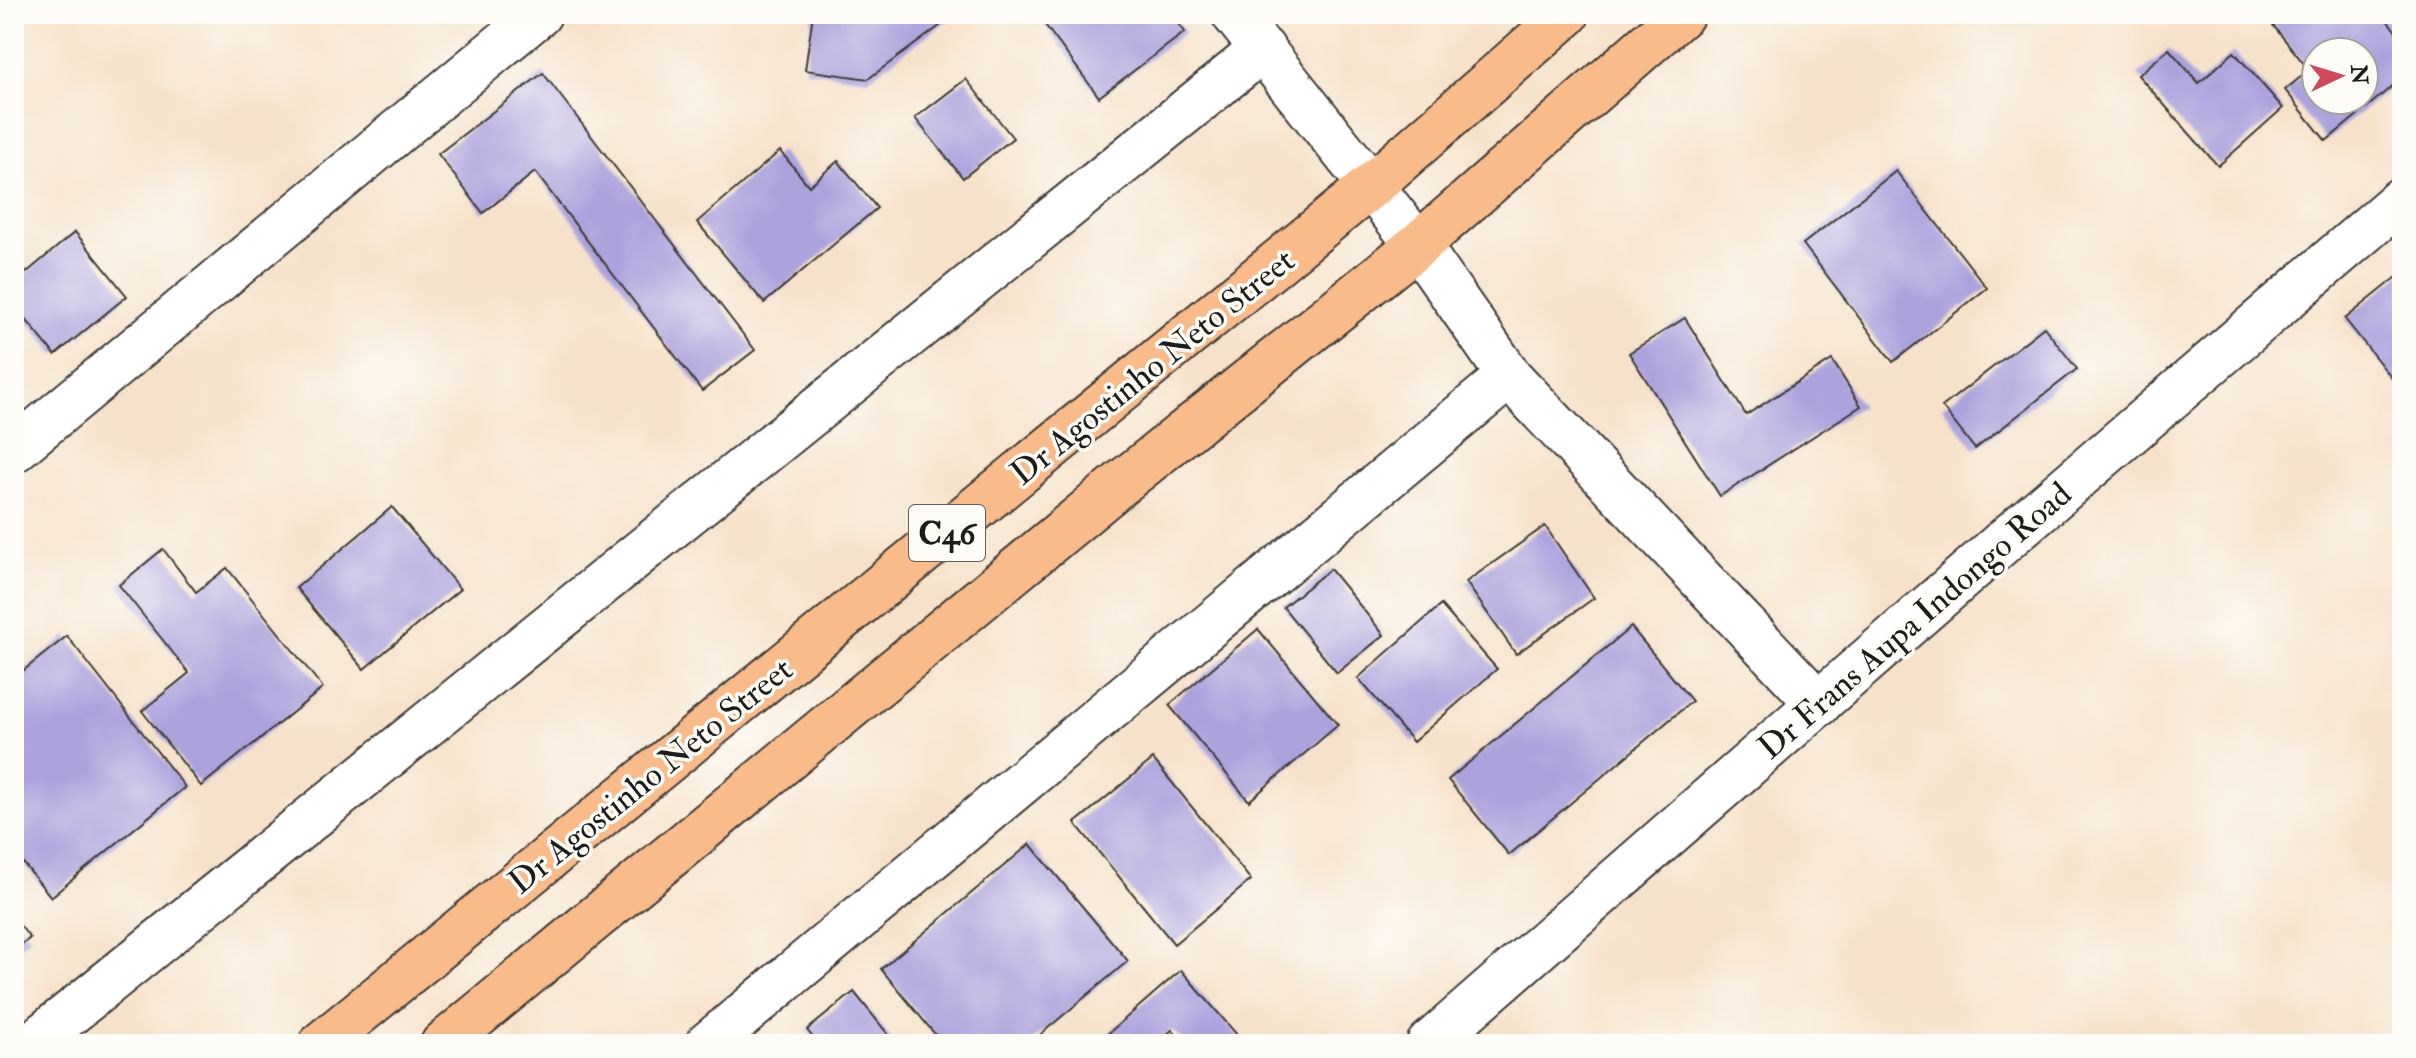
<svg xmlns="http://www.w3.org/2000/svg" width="2416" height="1058" font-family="'IM FELL Double Pica',serif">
<rect width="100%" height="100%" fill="#fdfcf7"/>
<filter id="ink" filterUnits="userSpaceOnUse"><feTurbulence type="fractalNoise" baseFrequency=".0125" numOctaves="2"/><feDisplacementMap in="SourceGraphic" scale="16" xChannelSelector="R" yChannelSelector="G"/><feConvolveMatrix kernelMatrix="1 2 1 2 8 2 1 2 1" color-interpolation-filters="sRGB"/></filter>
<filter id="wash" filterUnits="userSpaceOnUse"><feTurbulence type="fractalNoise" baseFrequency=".006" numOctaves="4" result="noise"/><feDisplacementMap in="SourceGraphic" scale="32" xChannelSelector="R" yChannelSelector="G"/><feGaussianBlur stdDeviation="1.8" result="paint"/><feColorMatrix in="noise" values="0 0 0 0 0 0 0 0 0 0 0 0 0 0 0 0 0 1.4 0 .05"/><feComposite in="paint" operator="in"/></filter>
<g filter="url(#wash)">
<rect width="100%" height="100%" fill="#f6e2ca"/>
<g id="blocks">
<g fill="#aca3dd" fill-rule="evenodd">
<path d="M813,14H956L868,79L805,70Z"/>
<path d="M1037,14H1171L1185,32L1099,97Z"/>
<path d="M2264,14H2382L2402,39V78L2326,141L2285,90L2309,70ZM2316,52H2364V100H2316Z"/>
<path d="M2169,49L2199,83L2234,52L2283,108L2218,166L2138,75Z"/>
<path d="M543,73L755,350L702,391L535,172L483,213L438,154Z"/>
<path d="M966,79L1013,138L963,178L915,118Z"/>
<path d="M780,151L809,186L838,161L877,208L764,303L697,222Z"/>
<path d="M1896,171L1987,288L1893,362L1803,244Z"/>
<path d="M75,232L127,296L55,355L14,305V283Z"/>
<path d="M2402,273V391L2345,319Z"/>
<path d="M1685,318L1746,415L1832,360L1861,406L1720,496L1629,353Z"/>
<path d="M2044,327L2077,369L1975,449L1942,407Z"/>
<path d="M392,507L460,589L364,669L296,588Z"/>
<path d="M1545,526L1594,598L1516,654L1466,582Z"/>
<path d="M163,549L196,592L227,568L323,688L201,786L142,711L189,673L119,585Z"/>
<path d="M1330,569L1384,635L1337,673L1283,607Z"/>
<path d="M1441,605L1497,669L1413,742L1358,678Z"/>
<path d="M1631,627L1692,701L1509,855L1448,780Z"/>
<path d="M1258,629L1338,725L1249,801L1169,705Z"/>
<path d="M67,636L185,787L51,897L14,852V678Z"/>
<path d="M1153,759L1251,880L1174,944L1075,823Z"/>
<path d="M1030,844L1128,961L1029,1044H943L881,969Z"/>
<path d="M14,918L30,938L14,951Z"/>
<path d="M1181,970L1245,1044H1185L1172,1030L1156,1044H1096Z"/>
<path d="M854,992L896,1044H818L807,1030Z"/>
</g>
</g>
</g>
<g filter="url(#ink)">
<use href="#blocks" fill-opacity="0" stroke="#3d3a36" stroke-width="2"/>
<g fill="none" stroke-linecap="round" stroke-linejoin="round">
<g stroke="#3d3a36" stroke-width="48">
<g id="minor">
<path d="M1234,14L1418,245L1509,376L1819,704"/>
<path d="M14,450L539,14"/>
<path d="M32,1044L1263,49"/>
<path d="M708,1044L1509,376"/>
<path d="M1429,1044L2012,534L2402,199"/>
</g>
</g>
<g stroke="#3d3a36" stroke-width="48">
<g id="major">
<path d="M321,1044L1372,185L1567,14"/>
<path d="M443,1044L1120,484L1418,245L1682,14"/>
</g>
</g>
<use href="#minor" stroke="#fff" stroke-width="44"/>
<use href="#major" stroke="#fabb8b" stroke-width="44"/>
</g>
</g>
<g text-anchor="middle" stroke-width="7" stroke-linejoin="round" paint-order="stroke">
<rect fill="#fdfcf7" stroke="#605f5e" stroke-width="2" x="909" y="505" width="76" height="56" rx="6"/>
<g font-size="32" font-weight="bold" fill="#1c1c1c">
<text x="947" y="544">C46</text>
</g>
<g font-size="34" fill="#1c1c1c" stroke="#fdfcf7">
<text transform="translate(1152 366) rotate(-39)" y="12">Dr Agostinho Neto Street</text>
<text transform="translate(1914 620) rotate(-41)" y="12">Dr Frans Aupa Indongo Road</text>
<text transform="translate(650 775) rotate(-39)" y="12">Dr Agostinho Neto Street</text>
</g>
</g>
<rect width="2416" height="1058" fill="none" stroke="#fdfcf7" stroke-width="48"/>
<g transform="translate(2340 76) rotate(86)"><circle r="38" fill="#fdfcf7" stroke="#a3a29f" stroke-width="2"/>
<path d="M0-6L14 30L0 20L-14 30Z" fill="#d1495b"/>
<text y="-12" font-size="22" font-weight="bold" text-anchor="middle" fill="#1c1c1c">N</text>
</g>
</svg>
